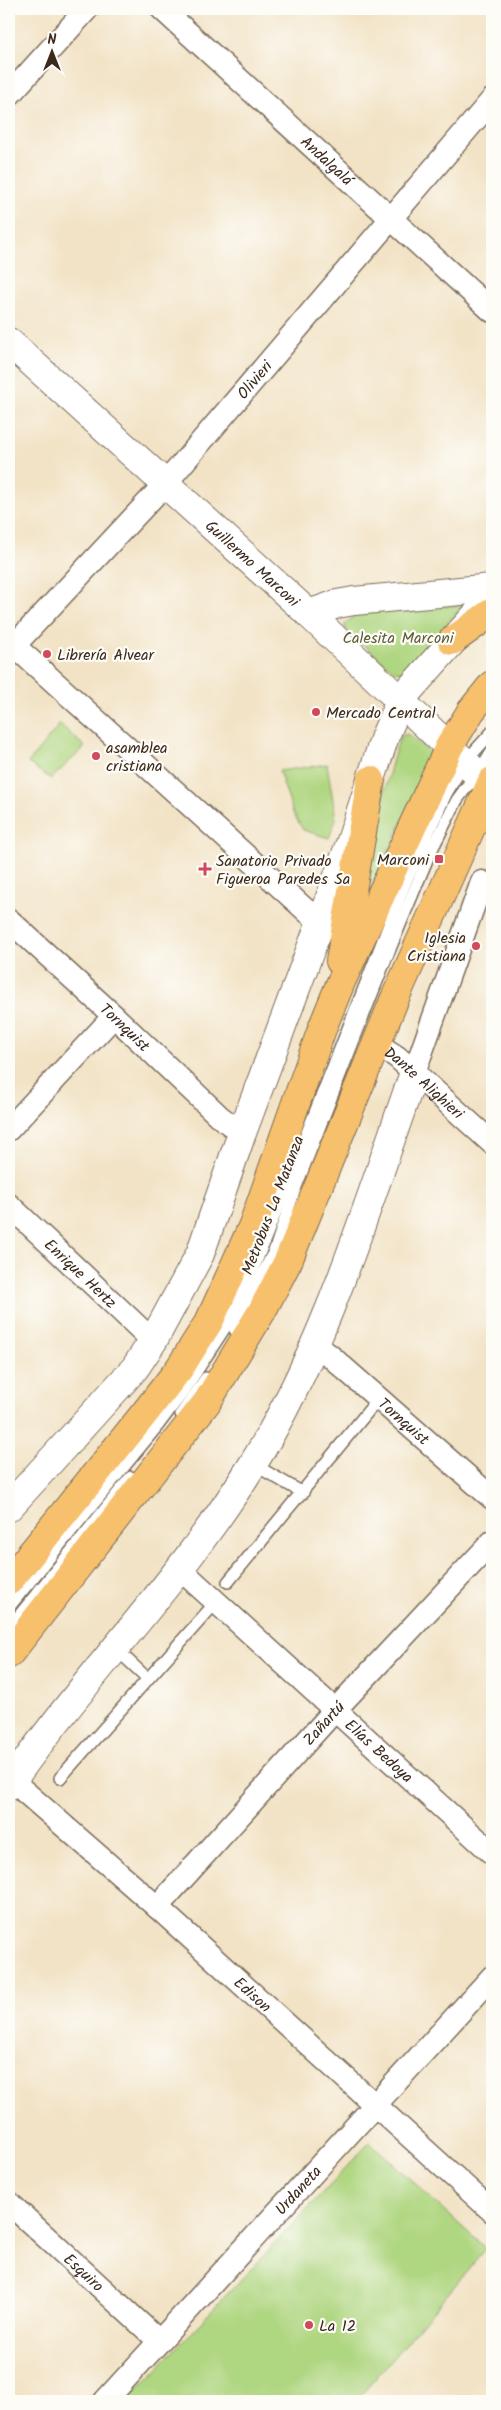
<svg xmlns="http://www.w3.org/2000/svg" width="501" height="2410" font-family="Kalam,sans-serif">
<rect width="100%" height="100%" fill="#fdfcf7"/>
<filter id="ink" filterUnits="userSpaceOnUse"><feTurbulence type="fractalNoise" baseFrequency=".02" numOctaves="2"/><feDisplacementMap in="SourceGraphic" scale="10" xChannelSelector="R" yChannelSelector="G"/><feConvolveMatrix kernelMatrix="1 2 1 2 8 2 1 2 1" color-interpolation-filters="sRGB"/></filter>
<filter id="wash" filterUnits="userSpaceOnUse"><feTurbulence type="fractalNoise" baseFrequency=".0096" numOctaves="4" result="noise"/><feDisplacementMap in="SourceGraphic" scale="20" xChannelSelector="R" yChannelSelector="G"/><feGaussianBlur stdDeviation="1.12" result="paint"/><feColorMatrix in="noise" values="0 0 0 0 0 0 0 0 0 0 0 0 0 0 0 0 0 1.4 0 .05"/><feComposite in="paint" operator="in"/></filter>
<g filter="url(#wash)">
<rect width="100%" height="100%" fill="#f2e3c6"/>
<g fill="#afd680" stroke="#75804f">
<path d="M463,605L408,670L402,672L394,671L345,629V624L358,612Z"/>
<path d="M60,724L85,747L51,779L28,763Z"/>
<path d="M407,734L432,754L358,920L375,826L396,748L401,736Z"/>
<path d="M327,764L336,819L329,838L303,830L293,813L279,771Z"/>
<path d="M370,2142L486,2249L356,2401H127Z"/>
</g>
</g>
<g filter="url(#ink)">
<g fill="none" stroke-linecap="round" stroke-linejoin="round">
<g stroke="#7b6b59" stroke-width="14">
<g id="service">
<path d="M235,1330L275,1249L294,1192L385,961L429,855L457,800L492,752"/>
<path d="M181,1414L206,1378"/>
<path d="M253,1464L303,1493"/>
<path d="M228,1582L379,1398"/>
<path d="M9,1607L159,1424L183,1392L228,1323L252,1272L407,879L446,794L465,762L492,732"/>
<path d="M9,1628L131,1477"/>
<path d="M115,1648L147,1678"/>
<path d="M60,1778L217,1601"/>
</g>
</g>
<g stroke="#7b6b59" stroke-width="25">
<g id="minor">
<path id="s1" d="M162,9L492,311"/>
<path d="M9,95L87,9"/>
<path d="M9,641L320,923"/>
<path id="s2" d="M9,651L165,484L492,100"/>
<path id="s3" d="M9,920L114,1016L220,1117L242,1133"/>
<path id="s4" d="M377,1044L397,1057L492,1143"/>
<path d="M414,1073L482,882"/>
<path d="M9,1129L114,1016"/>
<path id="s5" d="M9,1205L153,1341"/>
<path id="s6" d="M314,1345L329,1355L492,1498"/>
<path id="s7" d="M179,1568L492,1853"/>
<path id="s8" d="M9,1778L157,1907L492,2211"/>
<path id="s9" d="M157,1907L335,1710L492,1542"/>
<path id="s10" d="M9,2203L159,2341"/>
<path id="s11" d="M105,2401L492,1977"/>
</g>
</g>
<g stroke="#7b6b59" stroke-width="30">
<g id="tertiary">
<path id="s12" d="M9,342L309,614L492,788"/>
<path d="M309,614L337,604L354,601L492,588"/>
<path d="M9,1507L135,1368L153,1341L200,1254L242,1133L351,841L385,736L401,699L492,597"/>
<path d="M9,1785C86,1675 182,1579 253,1464C327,1344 367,1205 414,1073"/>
</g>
</g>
<g stroke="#7b6b59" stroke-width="30">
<g id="trunk">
<path d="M452,641L492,612"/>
<path d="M340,961L371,780"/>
<path d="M9,1581L144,1414L179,1369L210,1320L253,1225L323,1026L341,982L449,747L471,711L492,685"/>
<path d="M9,1654L207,1402L262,1311L288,1261L395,998L492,781"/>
</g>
</g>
<use href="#service" stroke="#fff" stroke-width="11"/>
<use href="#minor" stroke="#fff" stroke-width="22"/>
<use href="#tertiary" stroke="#fff" stroke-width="28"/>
<use href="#trunk" stroke="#f7c06c" stroke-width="28"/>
</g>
</g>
<g fill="#d1495b" stroke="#fdfcf7" stroke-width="2">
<circle cx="47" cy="654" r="5"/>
<circle cx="316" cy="712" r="5"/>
<circle cx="96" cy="756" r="5"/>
<rect x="434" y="854" width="10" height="10" rx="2.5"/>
<path d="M202.5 861.5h5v5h5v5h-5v5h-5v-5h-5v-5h5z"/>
<circle cx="476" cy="946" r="5"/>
<circle cx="309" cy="2325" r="5"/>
</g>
<g text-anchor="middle" stroke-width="4.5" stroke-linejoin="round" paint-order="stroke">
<g font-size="16" fill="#3b2a1e" stroke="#fdfcf7">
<text dy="6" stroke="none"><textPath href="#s1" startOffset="224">Andalgalá</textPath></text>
<text dy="6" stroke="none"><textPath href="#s2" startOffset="366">Olivieri</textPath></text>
<text dy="6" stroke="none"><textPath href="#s12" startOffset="329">Guillermo Marconi</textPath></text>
<text dy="6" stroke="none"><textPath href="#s3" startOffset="158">Tornquist</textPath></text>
<text dy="6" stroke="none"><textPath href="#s4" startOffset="61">Dante Alighieri</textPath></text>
<text transform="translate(272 1205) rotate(-69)" y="6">Metrobus La Matanza</text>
<text dy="6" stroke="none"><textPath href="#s5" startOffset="99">Enrique Hertz</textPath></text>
<text dy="6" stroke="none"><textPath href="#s6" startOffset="118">Tornquist</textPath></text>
<text dy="6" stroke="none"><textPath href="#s9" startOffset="248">Zañartú</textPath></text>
<text dy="6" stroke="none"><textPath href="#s7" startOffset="271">Elías Bedoya</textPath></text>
<text dy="6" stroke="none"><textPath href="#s8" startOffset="326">Edison</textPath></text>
<text dy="6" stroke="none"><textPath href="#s11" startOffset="286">Urdaneta</textPath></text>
<text dy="6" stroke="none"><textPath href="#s10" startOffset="102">Esquiro</textPath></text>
</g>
<g font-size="16" fill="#5e5e3b" stroke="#fdfcf7">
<text x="398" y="643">Calesita Marconi</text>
</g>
<g font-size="16" fill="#3b2a1e" stroke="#fdfcf7" text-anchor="start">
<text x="57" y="660">Librería Alvear</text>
<text x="326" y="718">Mercado Central</text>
<text x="106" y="753">asamblea<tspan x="106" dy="18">cristiana</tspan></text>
<text x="429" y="865" text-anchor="end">Marconi</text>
<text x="216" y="866">Sanatorio Privado<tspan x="216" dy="18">Figueroa Paredes Sa</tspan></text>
<text x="466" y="943" text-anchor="end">Iglesia<tspan x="466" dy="18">Cristiana</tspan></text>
<text x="319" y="2331">La 12</text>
</g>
</g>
<rect width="501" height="2410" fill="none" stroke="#fdfcf7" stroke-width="30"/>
<g transform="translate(52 52)" stroke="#fdfcf7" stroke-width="4" paint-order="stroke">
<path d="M0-4L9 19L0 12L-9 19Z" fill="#3b2a1e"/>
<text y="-8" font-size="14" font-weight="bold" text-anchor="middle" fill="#3b2a1e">N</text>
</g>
</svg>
